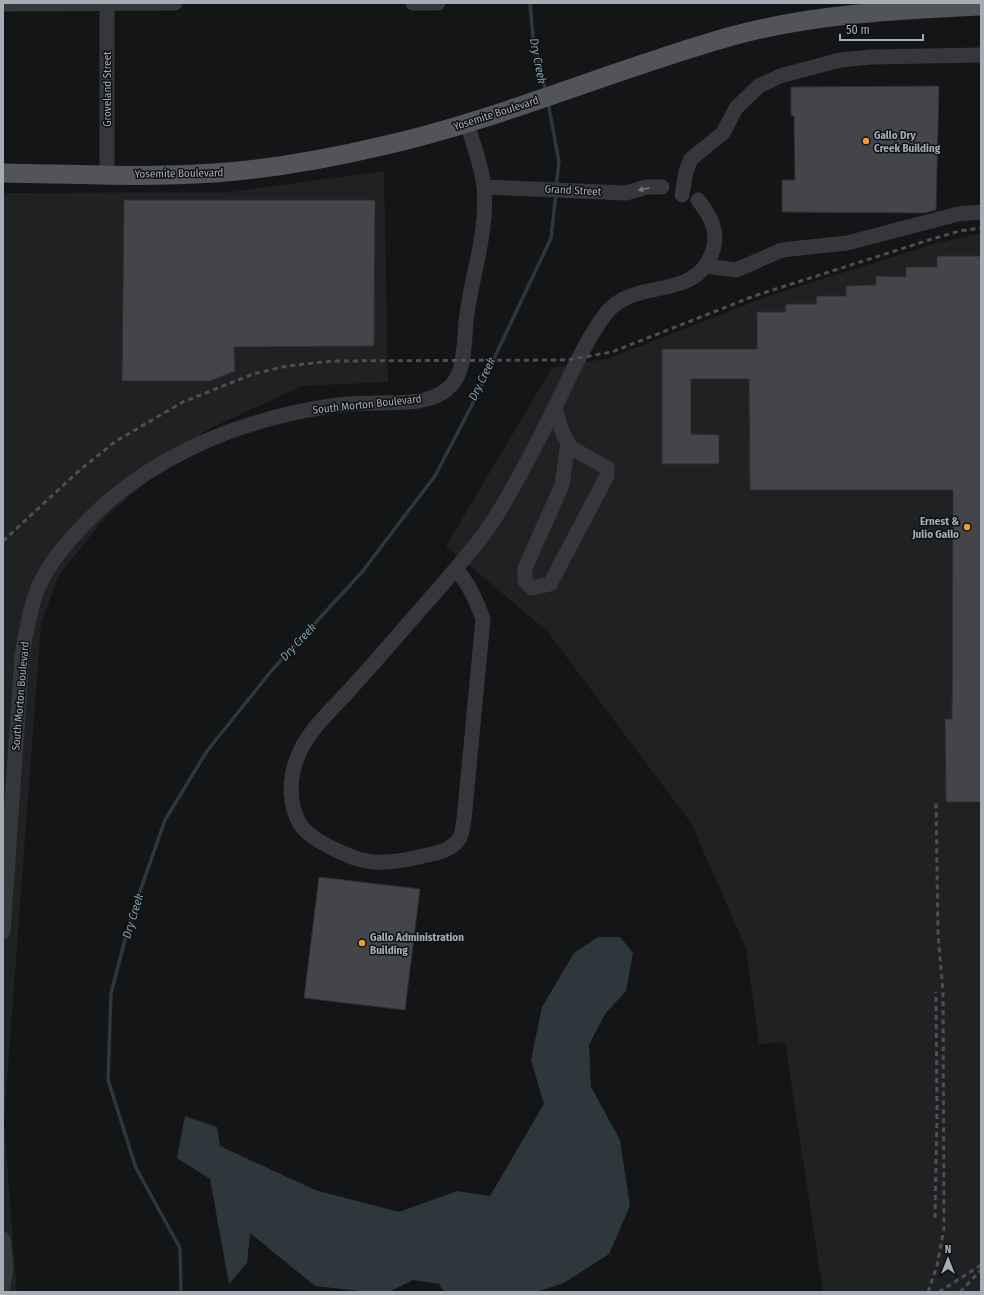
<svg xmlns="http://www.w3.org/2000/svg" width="984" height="1295" font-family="'Fira Sans Condensed',sans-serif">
<rect width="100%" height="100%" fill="#141516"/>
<g fill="#202123">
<path d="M384,171L388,382L302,386L205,431L106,517L59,575L41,624L4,1121L17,1292H3V193L231,192Z"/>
<path d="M981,233V1292H823L785,1042L759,1044L746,948L691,823L547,631L446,546L552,368L610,358L766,297L937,243Z"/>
</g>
<path fill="#2d373c" d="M598,937H620L633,953L626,991L605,1014L589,1045L591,1087L620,1140L630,1206L609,1254L564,1283L536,1292H444L439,1284L413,1280L389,1292H369L315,1286L250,1233L247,1263L229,1284L210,1179L177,1158L185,1116L217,1127L220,1146L315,1190L399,1212L457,1191L490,1196L544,1104L531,1060L542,1007L574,953Z"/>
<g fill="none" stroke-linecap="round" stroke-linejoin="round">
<g stroke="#2d373c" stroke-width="3.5">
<path d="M530,3L533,37L546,92"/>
<path d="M548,102L559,162L556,187"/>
<path d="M181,1292L180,1248L136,1168L108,1080L111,993L131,917L165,820L207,751L272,670L362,572L435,476L471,407L551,238L556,193"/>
</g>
</g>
<g fill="#434549" stroke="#2e2f32">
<path d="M939,86L936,210L925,213L782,212V180H795L794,116L791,115V87Z"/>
<path d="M124,200H375L374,346L234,347L235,371L210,381H122Z"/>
<path d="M937,256H981V802H946L945,719H952L953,490H750L749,379H691V434L719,435V464H662V349H757V312H785L786,304H816L817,296H846V286L876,285V276L906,277V267H937Z"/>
<path d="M319,877L420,889L405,1010L304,998Z"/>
</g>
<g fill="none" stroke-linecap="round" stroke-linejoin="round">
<g stroke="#36373b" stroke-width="15">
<path d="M107,3V175"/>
<path d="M413,3H438"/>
<path d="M3,4L175,3"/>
<path d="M484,187L626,193L646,187H662"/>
<path d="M682,195L686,171L691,159L723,133L736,108L759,86L780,76L840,60L871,57L981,55"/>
<path d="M706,266L736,270L782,250L847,243L958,214L981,212"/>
<path d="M555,408C559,424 562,434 571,448L604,466L607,468V476L550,584L532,588L525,581V568L562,485L568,443"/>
<path d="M456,569C469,584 476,600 483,619L464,820C463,826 462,835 459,839C451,851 436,853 423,856C407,860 391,863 374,862C354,861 311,841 300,824C289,806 289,780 296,761C305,734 327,714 346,694C379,658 410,621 442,585C460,563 480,542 495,518C517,483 536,445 554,409C570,377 583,345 604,316C634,274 695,305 713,250C719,231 710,215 698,200"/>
<path d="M3,932L22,656C26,634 29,610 38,588C47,567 62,548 78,531C141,461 232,422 324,407C340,404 357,403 373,403C396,402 421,405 442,393C448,389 455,382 458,375C466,357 464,333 467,314C473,271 488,230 484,187C482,166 473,144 467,123"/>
<path d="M3,1239L6,1268L3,1287"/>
</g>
<path stroke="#52545a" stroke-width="19" d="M3,173C73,174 144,178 214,173C271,169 327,159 382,146C502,119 614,69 732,36C813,14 898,10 981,6"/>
<g stroke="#4d4f54" stroke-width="3" stroke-dasharray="5 4" stroke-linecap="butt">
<path d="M3,541L81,469L116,441L183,402L253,374L287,366L332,361L567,360L612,352L754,296L932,239L960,231L981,228"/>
<path d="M935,1218L937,1109L936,992"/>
<path d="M928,1292L937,1266L944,1228L943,991L938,935L936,803"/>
<path d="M939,1292L981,1265"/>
<path d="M960,1292L981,1270"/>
</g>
</g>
<defs><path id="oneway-solid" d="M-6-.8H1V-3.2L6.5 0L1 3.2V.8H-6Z"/></defs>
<use fill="#74787f" href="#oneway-solid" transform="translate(644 189) rotate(168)"/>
<g fill="#ef9d34" stroke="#0f1011" stroke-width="1.5">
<circle cx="866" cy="141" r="4"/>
<circle cx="967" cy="527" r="4"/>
<circle cx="362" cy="943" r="4"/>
</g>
<g text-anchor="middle" stroke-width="3" stroke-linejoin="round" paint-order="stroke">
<g font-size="11" fill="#a6adb6" stroke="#0f1011">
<text transform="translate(107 89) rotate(-90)" y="4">Groveland Street</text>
<text transform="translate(496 113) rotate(-18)" y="4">Yosemite Boulevard</text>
<text transform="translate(179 173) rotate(-1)" y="4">Yosemite Boulevard</text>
<text transform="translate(573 190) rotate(3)" y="4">Grand Street</text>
<text transform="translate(367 404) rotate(-6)" y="4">South Morton Boulevard</text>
<text transform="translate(20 696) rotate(-85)" y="4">South Morton Boulevard</text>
</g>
<g font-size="11" font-weight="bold" fill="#a6adb6" stroke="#0f1011" text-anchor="start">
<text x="874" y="139">Gallo Dry<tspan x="874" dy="13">Creek Building</tspan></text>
<text x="959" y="525" text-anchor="end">Ernest &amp;<tspan x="959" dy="13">Julio Gallo</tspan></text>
<text x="370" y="941">Gallo Administration<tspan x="370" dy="13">Building</tspan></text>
</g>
<g font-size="12" font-style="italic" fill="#7e9eb1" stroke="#0f1011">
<text transform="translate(538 61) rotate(79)" y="4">Dry Creek</text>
<text transform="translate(482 379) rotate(-64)" y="4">Dry Creek</text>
<text transform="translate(298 642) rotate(-47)" y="4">Dry Creek</text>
<text transform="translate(133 916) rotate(-73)" y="4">Dry Creek</text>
</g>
</g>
<rect width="984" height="1295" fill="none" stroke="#a6adb6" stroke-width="8"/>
<g transform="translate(948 1259)" stroke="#0f1011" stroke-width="3" paint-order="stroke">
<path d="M0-3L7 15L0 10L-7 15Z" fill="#a6adb6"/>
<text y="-6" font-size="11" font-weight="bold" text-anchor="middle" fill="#a6adb6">N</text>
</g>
<path d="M840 34v6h83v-6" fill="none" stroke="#a6adb6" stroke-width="2"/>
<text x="846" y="34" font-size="12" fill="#a6adb6" stroke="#0f1011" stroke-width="3" paint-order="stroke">50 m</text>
</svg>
